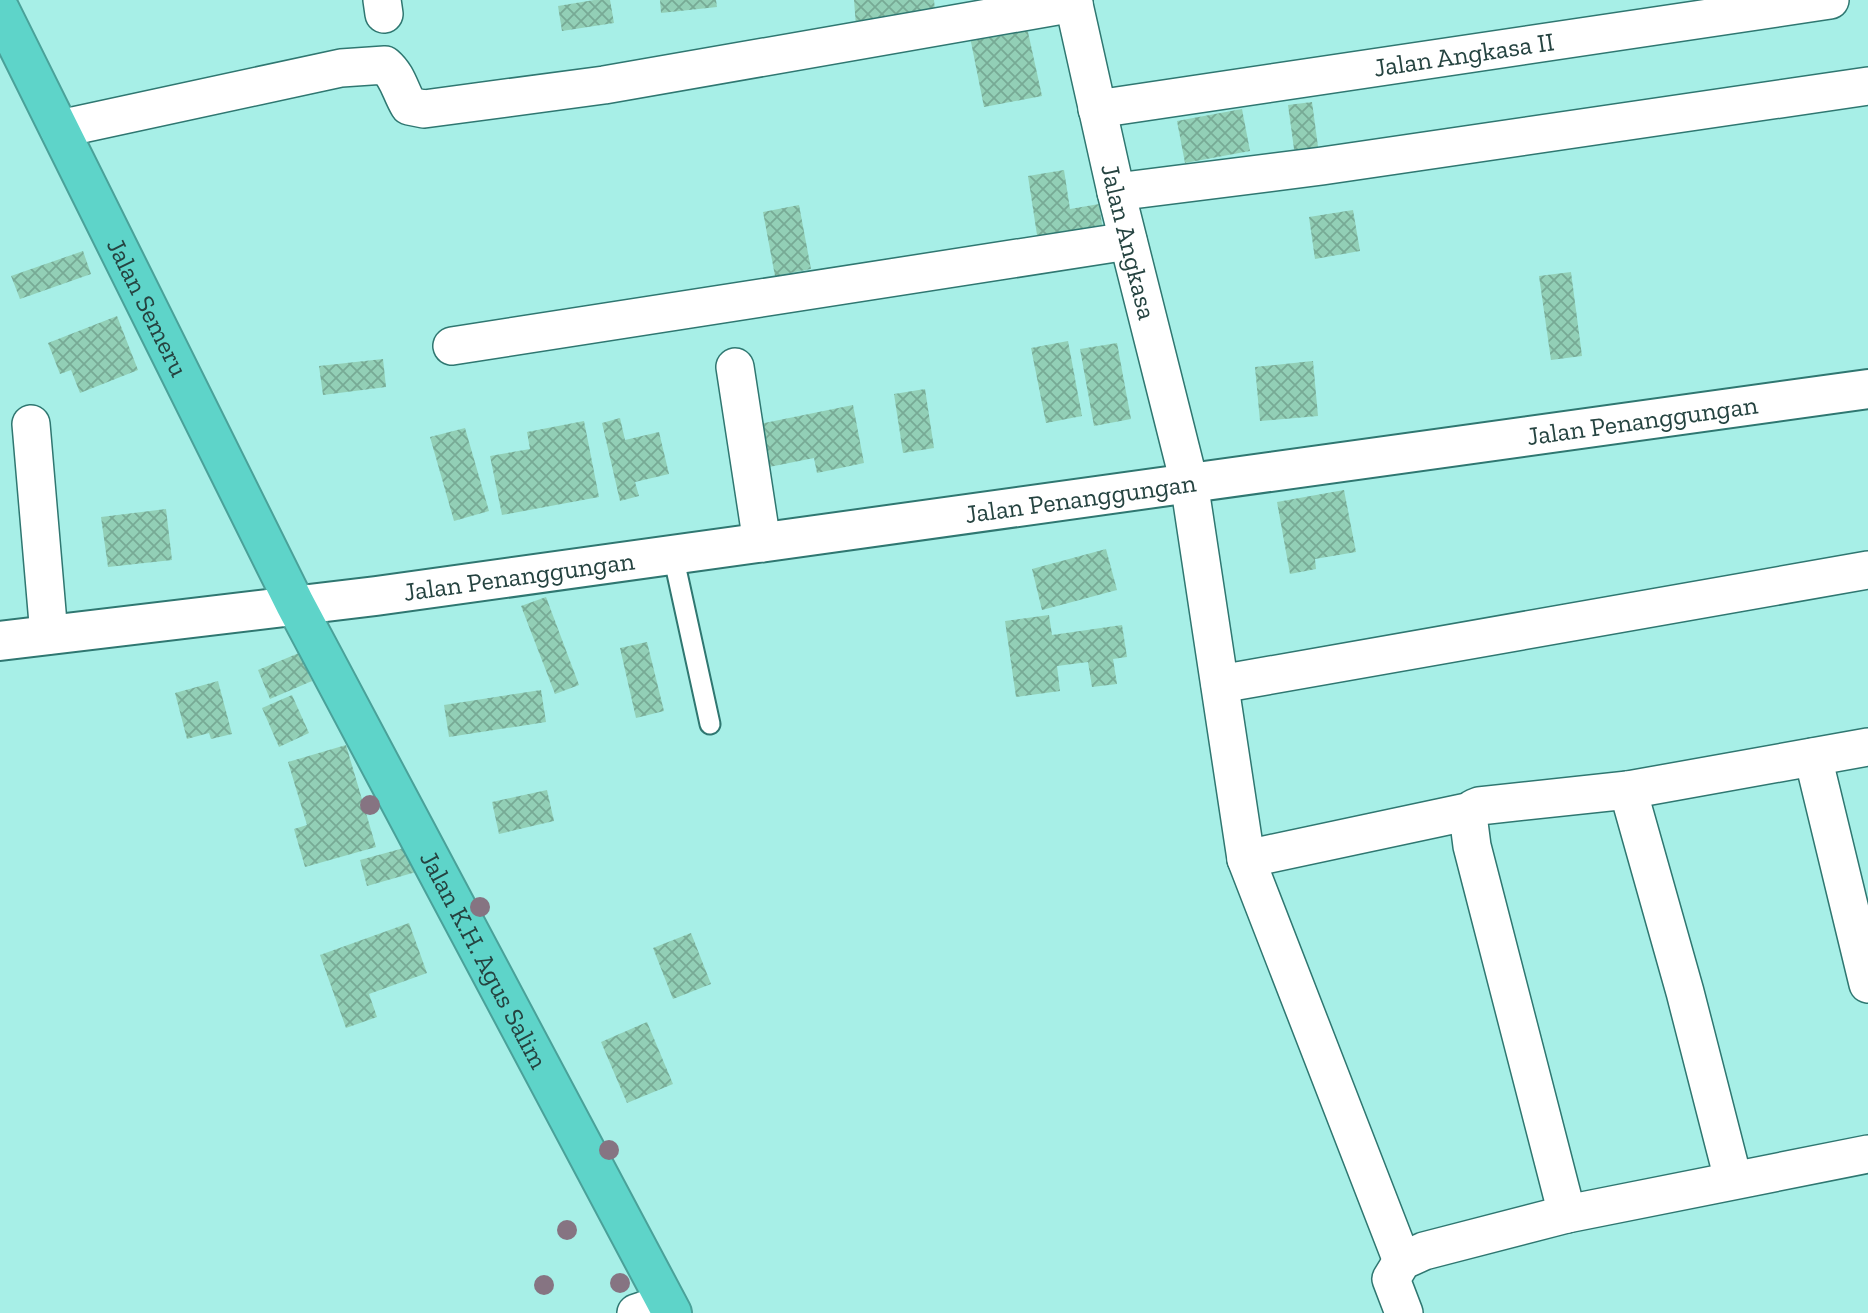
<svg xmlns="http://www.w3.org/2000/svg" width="1868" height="1313" font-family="'Zilla Slab',serif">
<defs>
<pattern id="building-cross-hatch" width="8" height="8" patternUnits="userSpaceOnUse" patternTransform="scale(1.75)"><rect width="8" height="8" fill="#92cfb6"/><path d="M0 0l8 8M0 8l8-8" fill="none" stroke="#77aa95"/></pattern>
</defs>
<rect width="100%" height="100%" fill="#a7efe7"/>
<g fill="url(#building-cross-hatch)">
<path d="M594,0H610L614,23L562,31L558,6Z"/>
<path d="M660,0H716L717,7L661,13Z"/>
<path d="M854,0H934L936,20L856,26Z"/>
<path d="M1026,23L1042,96L984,107L969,32Z"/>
<path d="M1312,102L1319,154L1295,156L1288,105Z"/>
<path d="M1242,109L1250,151L1185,163L1177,121Z"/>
<path d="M1064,170L1070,209L1099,204L1104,238L1039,248L1028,176Z"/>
<path d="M799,205L811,269L775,276L763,212Z"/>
<path d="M1353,210L1360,251L1315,259L1309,217Z"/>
<path d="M83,251L91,274L20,299L11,276Z"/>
<path d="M1571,272L1582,356L1551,360L1539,276Z"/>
<path d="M117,316L138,370L80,393L71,370L60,374L48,343Z"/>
<path d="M1068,341L1082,416L1046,423L1031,348Z"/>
<path d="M1117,343L1131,419L1094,426L1080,349Z"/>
<path d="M383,359L386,387L323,395L319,366Z"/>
<path d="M1313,361L1318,416L1260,421L1255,367Z"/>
<path d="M925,389L934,448L903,453L894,394Z"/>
<path d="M853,405L864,463L817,473L814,458L769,467L760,424Z"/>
<path d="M620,418L625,440L659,432L669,474L635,482L639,496L620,501L602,423Z"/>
<path d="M584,421L599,497L502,515L490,456L530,449L527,432Z"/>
<path d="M465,428L489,511L454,521L430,437Z"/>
<path d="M1344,490L1356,552L1315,559L1316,569L1290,574L1277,502Z"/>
<path d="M166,509L172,560L108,567L101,517Z"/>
<path d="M1106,549L1117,590L1042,610L1032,569Z"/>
<path d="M546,597L579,685L555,694L521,606Z"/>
<path d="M1049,615L1052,635L1122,625L1127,657L1113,659L1117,684L1092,687L1088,662L1057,666L1060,691L1016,697L1005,621Z"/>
<path d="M647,642L664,711L636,718L620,648Z"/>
<path d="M299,653L312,681L270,699L258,670Z"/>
<path d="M218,681L232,734L211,739L209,733L187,739L175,693Z"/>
<path d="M541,690L546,722L449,737L444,705Z"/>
<path d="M292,695L309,733L279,747L262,708Z"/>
<path d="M346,745L376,847L305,867L294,829L307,825L288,762Z"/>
<path d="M547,790L554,821L499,834L492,802Z"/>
<path d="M415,845L423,870L367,886L360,860Z"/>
<path d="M409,923L427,973L369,994L377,1017L346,1028L320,955Z"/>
<path d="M691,933L711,984L673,999L653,948Z"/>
<path d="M647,1022L673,1084L627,1103L601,1042Z"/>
</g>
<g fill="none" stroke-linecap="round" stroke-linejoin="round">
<g stroke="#2f7771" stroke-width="23">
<path id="lane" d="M673,555L710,724"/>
</g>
<g stroke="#2f7771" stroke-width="40">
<g id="street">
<path d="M382,0L384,14"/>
<path id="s1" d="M1073,0L1116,192L1189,482L1246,859L1402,1261"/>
<path id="s2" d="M1097,109L1830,0"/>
<path d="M59,129L341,68L385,65C398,76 400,91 409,106L424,109L604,85L1074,3"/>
<path d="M1116,192L1322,166L1868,86"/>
<path d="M452,346L1128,241"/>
<path d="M735,367L762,543"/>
<path d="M31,424L49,635"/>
<path d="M1220,684L1868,570"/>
<path d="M1813,757L1868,984"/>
<path d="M1628,790L1685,992L1733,1179"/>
<path d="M1246,859L1471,811"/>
<path d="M1567,1214L1472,846L1468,815L1474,808L1479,806L1628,790L1868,747"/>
<path d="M636,1313L666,1303"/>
<path d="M1404,1313L1391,1279L1402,1261L1424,1251L1567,1214L1868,1154"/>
</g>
</g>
<g stroke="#2f7771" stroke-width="42">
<g id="secondary">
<path id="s3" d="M0,641L376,596L1868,389"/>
</g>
</g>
<g stroke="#4aa199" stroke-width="42">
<g id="highway">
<path id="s4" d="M0,10L295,604L672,1313"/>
</g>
</g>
<use href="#lane" stroke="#fff" stroke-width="19"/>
<use href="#street" stroke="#fff" stroke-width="37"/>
<use href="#secondary" stroke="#fff" stroke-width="38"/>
<use href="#highway" stroke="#5ed4c9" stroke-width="38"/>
</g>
<g fill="#867482">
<circle cx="370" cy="805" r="10"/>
<circle cx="480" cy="907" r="10"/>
<circle cx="609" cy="1150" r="10"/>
<circle cx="567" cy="1230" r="10"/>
<circle cx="620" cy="1283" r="10"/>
<circle cx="544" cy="1285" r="10"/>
</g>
<g text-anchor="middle" stroke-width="5" stroke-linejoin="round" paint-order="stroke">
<g font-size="26" fill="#254340" stroke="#b4fdf4">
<text dy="9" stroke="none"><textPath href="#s2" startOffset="371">Jalan Angkasa II</textPath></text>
<text dy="9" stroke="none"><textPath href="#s1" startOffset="248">Jalan Angkasa</textPath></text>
<text dy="9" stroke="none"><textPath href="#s4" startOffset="332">Jalan Semeru</textPath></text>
<text dy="9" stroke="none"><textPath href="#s3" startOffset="1657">Jalan Penanggungan</textPath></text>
<text dy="9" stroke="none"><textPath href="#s3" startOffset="1090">Jalan Penanggungan</textPath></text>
<text dy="9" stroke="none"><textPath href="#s3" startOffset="523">Jalan Penanggungan</textPath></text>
<text dy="9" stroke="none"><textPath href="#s4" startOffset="1066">Jalan K.H. Agus Salim</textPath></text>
</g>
</g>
</svg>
